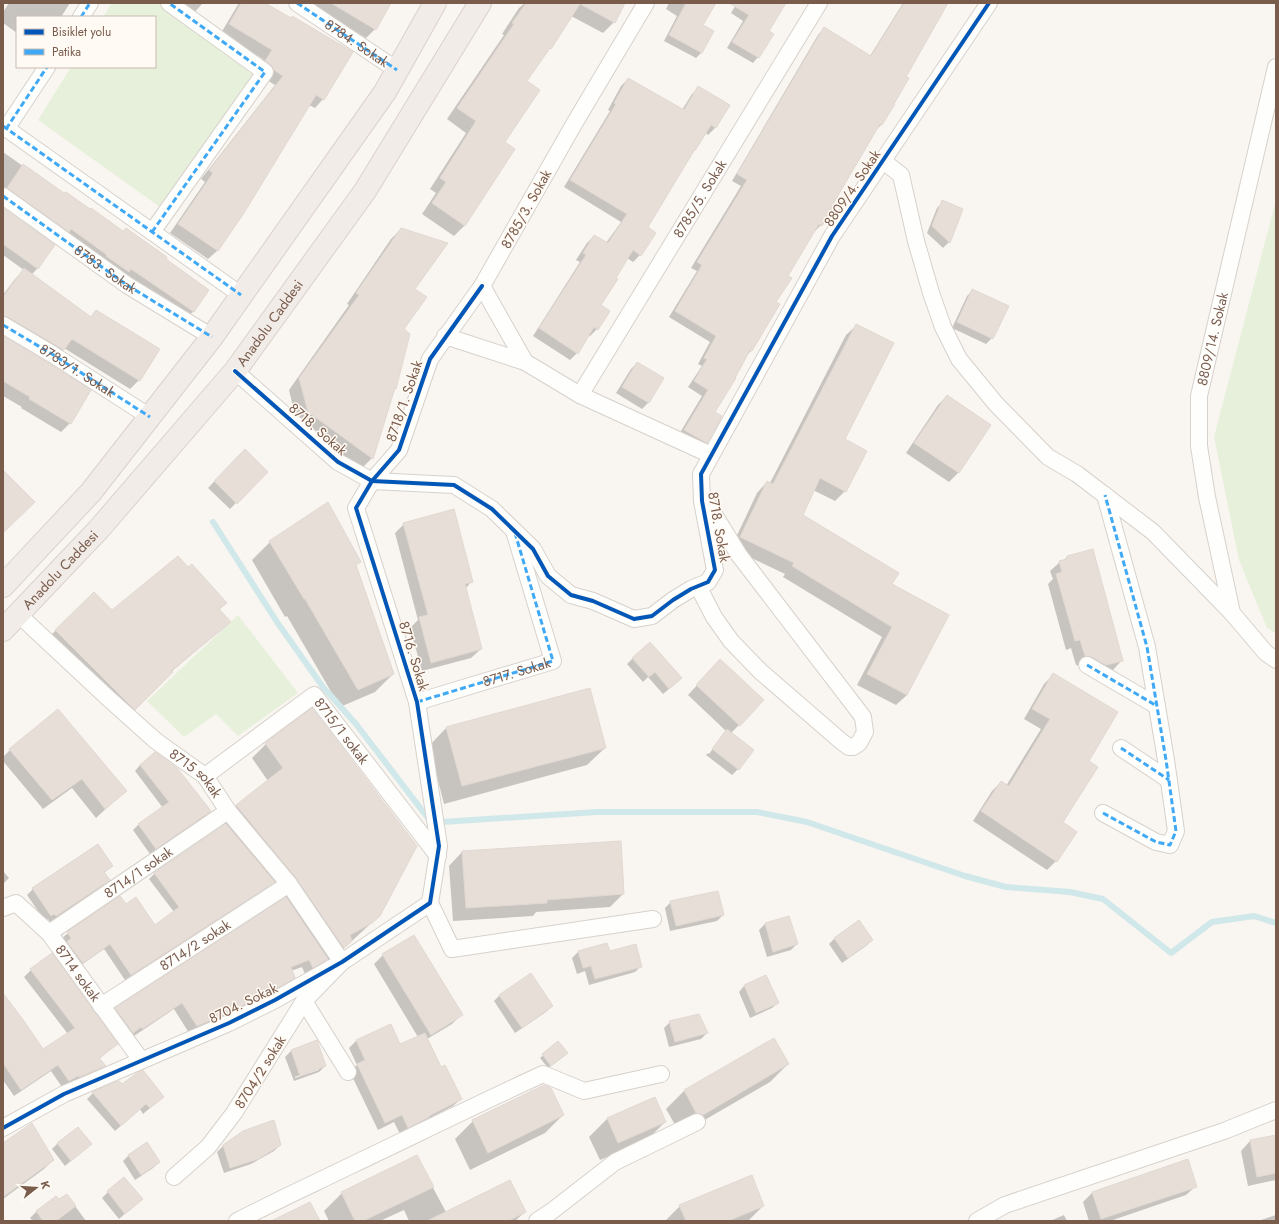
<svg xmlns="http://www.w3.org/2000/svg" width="1279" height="1224" font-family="Jost,sans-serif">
<rect width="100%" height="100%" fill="#f9f5f0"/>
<g fill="#e7f0db">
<path d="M112,3H165L257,71L160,207L38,120L71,67H155V17H103Z"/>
<path d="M1276,200V634L1267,628L1239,560L1214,437Z"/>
<path d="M238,615L298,693L238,736L216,714L184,737L147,701Z"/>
</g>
<g fill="#0003" fill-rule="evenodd">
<path d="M9,3H70L61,17H17V33L3,23V12Z"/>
<path d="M175,3H203L193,14Z"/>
<path d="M239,3H263L323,99L315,108L309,105L243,213L217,251L208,259L170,233L205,182L201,179L275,85L265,79L257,70L263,59L221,33Z"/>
<path d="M313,3H390L375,29L366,38L314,7L316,5Z"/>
<path d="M525,3H624L614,22L603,33L571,16L550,48L544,54L525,81L504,142L465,225L454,236L422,214L436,193L430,189L466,133L447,119L504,35L502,34L519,8Z"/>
<path d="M669,3H715L702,25V52L696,58L664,41L677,16L666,9Z"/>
<path d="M737,3H785L767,32L758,57L753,63L727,48L743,21L731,13Z"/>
<path d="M903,3H947L905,77L894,104L881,125L875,131L832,205L821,225L815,231H814L787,276L775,302L778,304L751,351L746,356L713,412L706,442L700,448L678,436L702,396L688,387L702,366L698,364L710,342L669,317L697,271L691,268L741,186L732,181L818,35L824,28L870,56Z"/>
<path d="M628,79L682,110L692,94L699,87L729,105L715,128L708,135L706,133L696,149L692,153L647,228L640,255L633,262L627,258L600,306L597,329L590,336L588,335L577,353L570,360L533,336L580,262L576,260L587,243L594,236L606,243L621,222L564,187L610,111L608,110L621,86Z"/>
<path d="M3,152L64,195L165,259L208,290L193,312L186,318L3,195Z"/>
<path d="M943,202L949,242L943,248L927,233L937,208Z"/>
<path d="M3,209L54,245L37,269L31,275L90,318L96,311L158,350L139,380L130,389L64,348L54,359L3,328V295L15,279L24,270L3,255Z"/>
<path d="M401,229L414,289L403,330L409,334L395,388L394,390L372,458L361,469L297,423L289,390L349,305L347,304L391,239Z"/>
<path d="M973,290L992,338L986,344L952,328L967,296Z"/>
<path d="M857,325L843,439L845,491L835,501L813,490L801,516L890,585L907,695L896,705L857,685L882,637L783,577L785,574L731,548L757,493L767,482L770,483L846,335Z"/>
<path d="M3,337L90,391L70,423L61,432L21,408L22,407L3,396Z"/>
<path d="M637,363L662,378L648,403L642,409L616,393L631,369Z"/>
<path d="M947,396L990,425L958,473L949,482L906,453L938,405Z"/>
<path d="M245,450L266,472L230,509L208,488Z"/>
<path d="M404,524L472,581L465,589L481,649L471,658L422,671L410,628L418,620L395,533Z"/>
<path d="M270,542L356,565L393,674L375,692L340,707L287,616L285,617L252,560Z"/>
<path d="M1067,557L1122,660L1113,670L1097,674L1082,666L1076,665L1071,648L1066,650L1048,584L1053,579L1050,571L1060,562L1063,561Z"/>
<path d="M94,593L112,611L225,603L219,610L229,622L217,633L171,672L123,721L44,642Z"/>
<path d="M633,658L675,684L663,694L648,677L643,682L627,664Z"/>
<path d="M711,670L739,725L731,733L738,769L732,775L706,755L708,753L709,754L723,735H722L726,731L688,695Z"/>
<path d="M1053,675L1088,761L1062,823L1056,861L1047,870L973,821L992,791L1001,782L1006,786L1041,729L1024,719L1044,684Z"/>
<path d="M312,710L379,916L329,962L327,959L320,966L305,974L302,967L291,971L294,978L286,985L262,999L189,1033L174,1009L134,1036L133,1033L125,1039L109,1016L116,1009L286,898L273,882L268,887L125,980L104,949L77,968L62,938L68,933L125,906L154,926L174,912L149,879L154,874L226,825L222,820L236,806L268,781L252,758L266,744Z"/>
<path d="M446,728L605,748L587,765L444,804L429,746Z"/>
<path d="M10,750L125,791L96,818L72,788L43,809L3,761V757Z"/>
<path d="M140,765L210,811L204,817L150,854L133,830L139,824L163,808L135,771Z"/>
<path d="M620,842L623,894L610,907L536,912L533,916L453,921L449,866L462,852Z"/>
<path d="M112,866L104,873L108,880L103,886L50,922L48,919L45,921L27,895L33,889Z"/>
<path d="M3,871L9,878L3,884Z"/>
<path d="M671,902L723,915L717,921L670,931L665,908Z"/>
<path d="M765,924L797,944L791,950L767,957L759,930Z"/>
<path d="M834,939L872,940L866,946L842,963L829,944Z"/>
<path d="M607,945L609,953L641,966L635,972L589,985L585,971L577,974L572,958L578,952Z"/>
<path d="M383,955L461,1015L452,1024L427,1039L441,1069L461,1099L453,1106L424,1121L421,1124L400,1134L394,1122L378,1130L350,1072L357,1065L349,1048L357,1040L400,1045L418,1037L374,964Z"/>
<path d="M31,970L116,1044L99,1059L105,1066L98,1072L72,1083L71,1082L62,1087L51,1071L14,1096L3,1080V995L43,1051L68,1034L24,977Z"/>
<path d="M744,986L778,1003L772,1008L750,1018L739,992Z"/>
<path d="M499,996L552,1006L546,1012L515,1033L494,1001Z"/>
<path d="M670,1022L707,1033L701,1039L669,1047L664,1028Z"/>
<path d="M773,1040L788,1064L770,1082L684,1132L678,1130L666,1109L684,1091Z"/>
<path d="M316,1042L325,1066L319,1072L294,1081L285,1057L291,1051ZM319,1068V1070L295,1078V1077Z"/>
<path d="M558,1043L564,1056L548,1068L540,1058Z"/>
<path d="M122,1086L163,1097L143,1114L140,1109L115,1131L87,1099L93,1093Z"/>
<path d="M654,1098L665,1122L647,1140L600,1160L589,1137L607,1119Z"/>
<path d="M563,1115L545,1133L470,1170L455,1139L473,1121Z"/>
<path d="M1276,1136V1180L1248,1186L1241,1151L1250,1141Z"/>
<path d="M58,1143L90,1144L65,1166L52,1149Z"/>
<path d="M3,1144L53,1160L44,1169L3,1199Z"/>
<path d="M280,1145L274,1151L251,1164L224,1173L217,1152L223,1146Z"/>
<path d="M129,1155L159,1162L153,1168L135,1180L123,1161Z"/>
<path d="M416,1156L446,1212H525L515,1221H409L404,1210L380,1221H329L324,1211L342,1193Z"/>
<path d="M1196,1186L1186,1195L1110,1221H1089L1083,1202L1092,1193Z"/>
<path d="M108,1192L135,1205L119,1219L102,1198Z"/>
<path d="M67,1195L86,1221H33L30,1218L36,1212L56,1197L59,1201Z"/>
<path d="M680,1206H763L748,1221H665Z"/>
<path d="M1064,1215L1067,1221H1050Z"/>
<path d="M1276,1215V1221H1258Z"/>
</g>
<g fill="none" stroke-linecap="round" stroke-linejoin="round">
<g stroke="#d0e8ea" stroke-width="6">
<path d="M213,522L277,622L323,687L356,724L431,822"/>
<path d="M442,822L597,812H757L807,822L965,876L1006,887L1070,892L1103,899L1171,953L1212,922L1254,916L1276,923"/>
</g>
</g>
<g fill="#e6ded7" stroke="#e2d8d2">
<path d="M241,3H265L291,18L292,16L353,52L324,100L316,95L244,213L218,251L178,224L213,173L209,170L283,76L274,70L271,65L265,61L272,50L229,24Z"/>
<path d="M331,3H391L376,30Z"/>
<path d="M526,3H625L615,23L580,4L551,49L550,48L527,81L540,90L505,142L515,149L465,226L432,203L446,182L440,178L476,121L457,108L514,24L512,23Z"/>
<path d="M686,3H716L703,25L714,31L702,53L669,35Z"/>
<path d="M729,3H786L769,31L774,34L759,58L732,42L749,15Z"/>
<path d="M904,3H948L906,77L909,78L894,104H895L882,125L880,124L833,204L834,205L822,226L819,224L788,276L792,278L776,302L780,304L752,351L750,350L735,378H736L715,412L722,416L707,443L684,430L708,390L694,381L707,359L704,358L716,336L675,311L702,265L697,262L747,180L737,174L824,27L871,56Z"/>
<path d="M628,78L684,110L698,86L730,105L716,128L711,125L696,149H695L648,227L656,233L641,256L633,250L616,278L618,279L601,305L610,311L598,330L594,327L578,354L539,328L586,255L583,253L594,235L608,243L627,214L570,180L616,104L614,103Z"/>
<path d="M23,164L64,193L66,192L90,209L91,208L123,231L126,228L167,257L166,259L209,290L194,312L131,269L129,272L106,256L107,255L71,229L69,232L7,188Z"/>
<path d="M942,200L963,209L950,243L932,226Z"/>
<path d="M3,208L55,245L38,269L3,244Z"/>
<path d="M401,228L448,243L415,289L427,297L404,329L410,334L396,389L395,388L373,459L308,412L299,378L359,295L356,293Z"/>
<path d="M24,268L91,317L96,310L160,349L140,381L72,339L64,350L8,317L3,316V297Z"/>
<path d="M972,289L1009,306L993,339L957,322Z"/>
<path d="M856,324L894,343L845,439L867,451L846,492L820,478L803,515L899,573L892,584L949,615L907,695L867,674L892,627L792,566L794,563L740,537L767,481L773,484Z"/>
<path d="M3,336L47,362L91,390L71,424L29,399L30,397L3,381Z"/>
<path d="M637,362L664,378L649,403L622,387Z"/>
<path d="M947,395L991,425L959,473L914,443Z"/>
<path d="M245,449L268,472L237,504L214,481Z"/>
<path d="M3,470L35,502L3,533Z"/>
<path d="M328,502L361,562L356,565L394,674L358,690L305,599H304L269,541Z"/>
<path d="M454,509L473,582L465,584L482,649L431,663L419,617L428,615L403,523Z"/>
<path d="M1093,549L1123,661L1106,665L1092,657L1085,656L1080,640L1075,641L1056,574L1062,572L1059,561L1067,559V556Z"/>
<path d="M178,556L188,567L192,564L227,603L219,609L231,622L171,671L173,672L135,710L55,630L94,592L112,610Z"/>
<path d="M650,642L682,678L669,689L655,672L649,677L632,658Z"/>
<path d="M720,659L764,700L740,726L696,685Z"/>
<path d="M1053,673L1118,712L1089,761L1098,767L1063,822L1077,832L1057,862L981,811L1001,781L1009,786L1050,719L1032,709Z"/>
<path d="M590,688L606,748L462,786L446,727Z"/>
<path d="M312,708L417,846L380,916L372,923L350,935L352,941L344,948L296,878L236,805L283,768L265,743Z"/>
<path d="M58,709L127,791L105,809L82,779L52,800L9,749Z"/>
<path d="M727,729L754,750L739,770L712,749Z"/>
<path d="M155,752L178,769L211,811L156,849L138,824L169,802L140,765Z"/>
<path d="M226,824L275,882L131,975L110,944L83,963L67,942L71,938L67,932L120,896L126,904L136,897L155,925L179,907L154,873Z"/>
<path d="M621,841L624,894L547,900V903L466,908L462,851Z"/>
<path d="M98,844L113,866L104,872L110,880L56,916L54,914L51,916L32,888Z"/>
<path d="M718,891L724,915L676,926L670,901Z"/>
<path d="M286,897L328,959L313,968L309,960L291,967L295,978L271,992L225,1014L197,1026L182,1003L142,1029L141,1027L133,1033L115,1008Z"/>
<path d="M789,916L798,944L773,952L765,923Z"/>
<path d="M859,920L873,940L848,958L834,938Z"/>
<path d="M414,935L463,1015L431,1035L382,954Z"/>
<path d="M607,943L610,951L636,944L642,967L595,979L591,966L583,968L578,951Z"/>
<path d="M52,953L118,1044L99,1058L106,1066L79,1077L78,1076L69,1081L58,1065L21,1090L3,1063V993L24,1021L43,1049L75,1028L30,969Z"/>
<path d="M531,973L553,1006L522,1028L499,995Z"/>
<path d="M766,975L779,1003L756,1013L744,985Z"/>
<path d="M699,1014L708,1033L675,1042L669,1021Z"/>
<path d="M391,1024L400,1044L425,1033L441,1067L445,1065L462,1099L429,1116V1117L408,1128L402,1115L385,1123L357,1064L365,1060L356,1040Z"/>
<path d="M774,1038L789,1064L703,1115L696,1113L684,1090Z"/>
<path d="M317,1040L326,1066L300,1076L291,1050Z"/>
<path d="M558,1041L568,1053L551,1066L542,1054Z"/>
<path d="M143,1070L164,1097L150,1108L146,1104L121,1126L92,1092L119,1081L122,1084L137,1073Z"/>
<path d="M544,1085L551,1088L564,1115L488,1153L472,1120Z"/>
<path d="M655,1097L666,1122L618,1143L607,1118Z"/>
<path d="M274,1120L281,1145L258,1159L230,1168L223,1145L243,1131Z"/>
<path d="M32,1123L54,1160L3,1197V1143Z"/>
<path d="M78,1127L92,1144L71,1161L57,1143Z"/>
<path d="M1276,1135V1173L1257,1177L1250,1140Z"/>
<path d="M147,1142L160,1162L141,1175L128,1155Z"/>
<path d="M417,1155L434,1187L363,1221H355L341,1192Z"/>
<path d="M1188,1159L1197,1187L1101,1219L1092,1192Z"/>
<path d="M752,1175L764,1206L728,1221H686L679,1205Z"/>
<path d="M124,1177L143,1199L125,1214L107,1191Z"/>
<path d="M510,1180L526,1212L508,1221H427Z"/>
<path d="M67,1194L76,1206L56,1221H43L36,1211L56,1196L59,1199Z"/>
<path d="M310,1202L320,1221H271Z"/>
</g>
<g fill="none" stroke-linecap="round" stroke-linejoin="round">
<g stroke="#d7d1cb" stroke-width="18">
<g id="minor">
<path d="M297,3L397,70"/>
<path d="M646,3L574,124L482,286L525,362L580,395L711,455"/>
<path d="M81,17L90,3"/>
<path d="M3,126L241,295"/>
<path d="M6,129L47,67"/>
<path d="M883,161L901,175L916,241L931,293L943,327L959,359L996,404L1048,457L1077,474L1153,532L1232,613L1266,653L1276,660"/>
<path d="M3,196L127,285L212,337"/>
<path d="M152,232L265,72L169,3"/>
<path id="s1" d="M3,325L52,354L150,417"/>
<path d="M445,336L525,362"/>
<path d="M235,371L338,462L372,481L454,485L492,509L533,549L548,576L571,595L593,601L634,619L652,616L673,600L691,589L708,582L715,570L702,501L701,474L832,236L989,3"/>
<path id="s2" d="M580,395L819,3"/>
<path d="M698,586L714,617L731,641L760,671L842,742L849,747H853L859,743L865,732L863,717L739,555L704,498"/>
<path id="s3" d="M1232,613L1207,497L1199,446V396L1276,67"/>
<path id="s4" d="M18,614L109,699L156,741L205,776L228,811L289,884L342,962L304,1001L234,1113L208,1147L174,1177"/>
<path d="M1087,665L1157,706"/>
<path id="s5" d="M417,702L553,661L514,531"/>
<path d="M1121,748L1169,780"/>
<path id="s6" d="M205,776L314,695L438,856"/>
<path d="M1103,813L1156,842L1170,845L1176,831L1166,760L1147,647L1105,495"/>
<path d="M430,903L452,949L653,919"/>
<path id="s7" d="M3,908L16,903L49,933L141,1060"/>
<path id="s8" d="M49,933L228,811"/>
<path d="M304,1001L348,1072"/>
<path id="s9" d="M101,1006L289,884"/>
<path d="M3,1128L64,1094L229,1023L275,1000L342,962L430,903L439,846L417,702L356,508L372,481L399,450L430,359L482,286"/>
<path d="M237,1221C276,1201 315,1183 354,1164C417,1134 480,1103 543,1074L584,1091L661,1074"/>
<path d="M537,1221L552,1211L615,1162L697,1122"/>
<path d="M977,1221L1005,1205L1224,1131L1276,1110"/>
</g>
</g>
<g stroke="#dad1cc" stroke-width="24">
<g id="trunk">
<path d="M3,586L91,492L212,337L385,92L435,3"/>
<path id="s10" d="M3,630L99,529L235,371L365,191L480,3"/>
</g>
</g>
<use href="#minor" stroke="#fefefd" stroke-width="16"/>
<use href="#trunk" stroke="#f2ece8" stroke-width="22"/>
<g stroke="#3fa9f5" stroke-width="3" stroke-dasharray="6 3" stroke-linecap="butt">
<path id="s11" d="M297,3L397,70"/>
<path d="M81,17L90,3"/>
<path d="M3,126L241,295"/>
<path d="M6,129L47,67"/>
<path id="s12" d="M3,196L127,285L212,337"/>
<path d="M152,232L265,72L169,3"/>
<path d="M3,325L52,354L150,417"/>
<path d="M1087,665L1157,706"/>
<path d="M417,702L553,661L515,533"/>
<path d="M1121,748L1169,780"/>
<path d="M1103,813L1156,842L1170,845L1176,831L1166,760L1147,647L1105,495"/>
</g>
<g stroke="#fffaf3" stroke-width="6">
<g id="cycleway">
<path d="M235,371L338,462L372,481L454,485L492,509L533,549L548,576L571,595L593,601L634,619L652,616L673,600L691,589L708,582L715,570L702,501L701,474L832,236L989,3"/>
<path d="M3,1128L64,1094L229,1023L275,1000L342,962L430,903L439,846L417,702L356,508L372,481L399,450L430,359L482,286"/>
</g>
</g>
<use href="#cycleway" stroke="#0057b8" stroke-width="4"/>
</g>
<g text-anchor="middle" stroke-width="3" stroke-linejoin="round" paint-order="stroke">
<g font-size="14" fill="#7a5c4d" stroke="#fffaf3">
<text dy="5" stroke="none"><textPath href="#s11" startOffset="72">8784. Sokak</textPath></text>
<text transform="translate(852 188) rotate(-56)" y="5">8809/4. Sokak</text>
<text dy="5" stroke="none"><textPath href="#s2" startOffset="230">8785/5. Sokak</textPath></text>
<text transform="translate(526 209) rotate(-61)" y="5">8785/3. Sokak</text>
<text dy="5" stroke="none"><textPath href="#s12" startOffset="126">8783. Sokak</textPath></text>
<text dy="5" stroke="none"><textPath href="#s10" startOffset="407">Anadolu Caddesi</textPath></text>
<text dy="5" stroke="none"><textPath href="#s3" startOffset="279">8809/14. Sokak</textPath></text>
<text dy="5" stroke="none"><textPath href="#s1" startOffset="87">8783/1. Sokak</textPath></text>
<text transform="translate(404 401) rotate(-71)" y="5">8718/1. Sokak</text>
<text transform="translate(318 429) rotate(41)" y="5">8718. Sokak</text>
<text transform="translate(719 527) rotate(80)" y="5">8718. Sokak</text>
<text dy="5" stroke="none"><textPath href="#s10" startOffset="83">Anadolu Caddesi</textPath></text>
<text transform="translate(414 656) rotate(73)" y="5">8716. Sokak</text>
<text dy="5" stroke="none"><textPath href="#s5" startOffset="104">8717. Sokak</textPath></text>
<text dy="5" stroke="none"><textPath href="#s6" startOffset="181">8715/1 sokak</textPath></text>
<text dy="5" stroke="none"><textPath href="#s4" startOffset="239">8715 sokak</textPath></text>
<text dy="5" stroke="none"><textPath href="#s8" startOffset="108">8714/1 sokak</textPath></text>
<text dy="5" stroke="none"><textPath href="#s9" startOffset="112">8714/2 sokak</textPath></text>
<text dy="5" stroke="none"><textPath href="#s7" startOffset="108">8714 sokak</textPath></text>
<text transform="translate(243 1003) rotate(-26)" y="5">8704. Sokak</text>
<text transform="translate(260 1072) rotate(-58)" y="5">8704/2 sokak</text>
</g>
</g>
<rect width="1279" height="1224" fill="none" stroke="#7a5c4d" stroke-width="8"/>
<rect x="16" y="16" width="140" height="52" fill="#fffaf3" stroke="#cabbb1"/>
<rect x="24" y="29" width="20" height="6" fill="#0057b8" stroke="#cabbb1"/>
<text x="52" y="36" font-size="12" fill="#7a5c4d">Bisiklet yolu</text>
<rect x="24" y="49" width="20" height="6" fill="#3fa9f5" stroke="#cabbb1"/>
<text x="52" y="56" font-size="12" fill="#7a5c4d">Patika</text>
<g transform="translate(36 1188) rotate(73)" stroke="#fffaf3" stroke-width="3" paint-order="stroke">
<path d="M0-3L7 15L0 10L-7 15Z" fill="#7a5c4d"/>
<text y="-6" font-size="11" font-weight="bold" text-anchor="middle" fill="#7a5c4d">K</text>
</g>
</svg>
